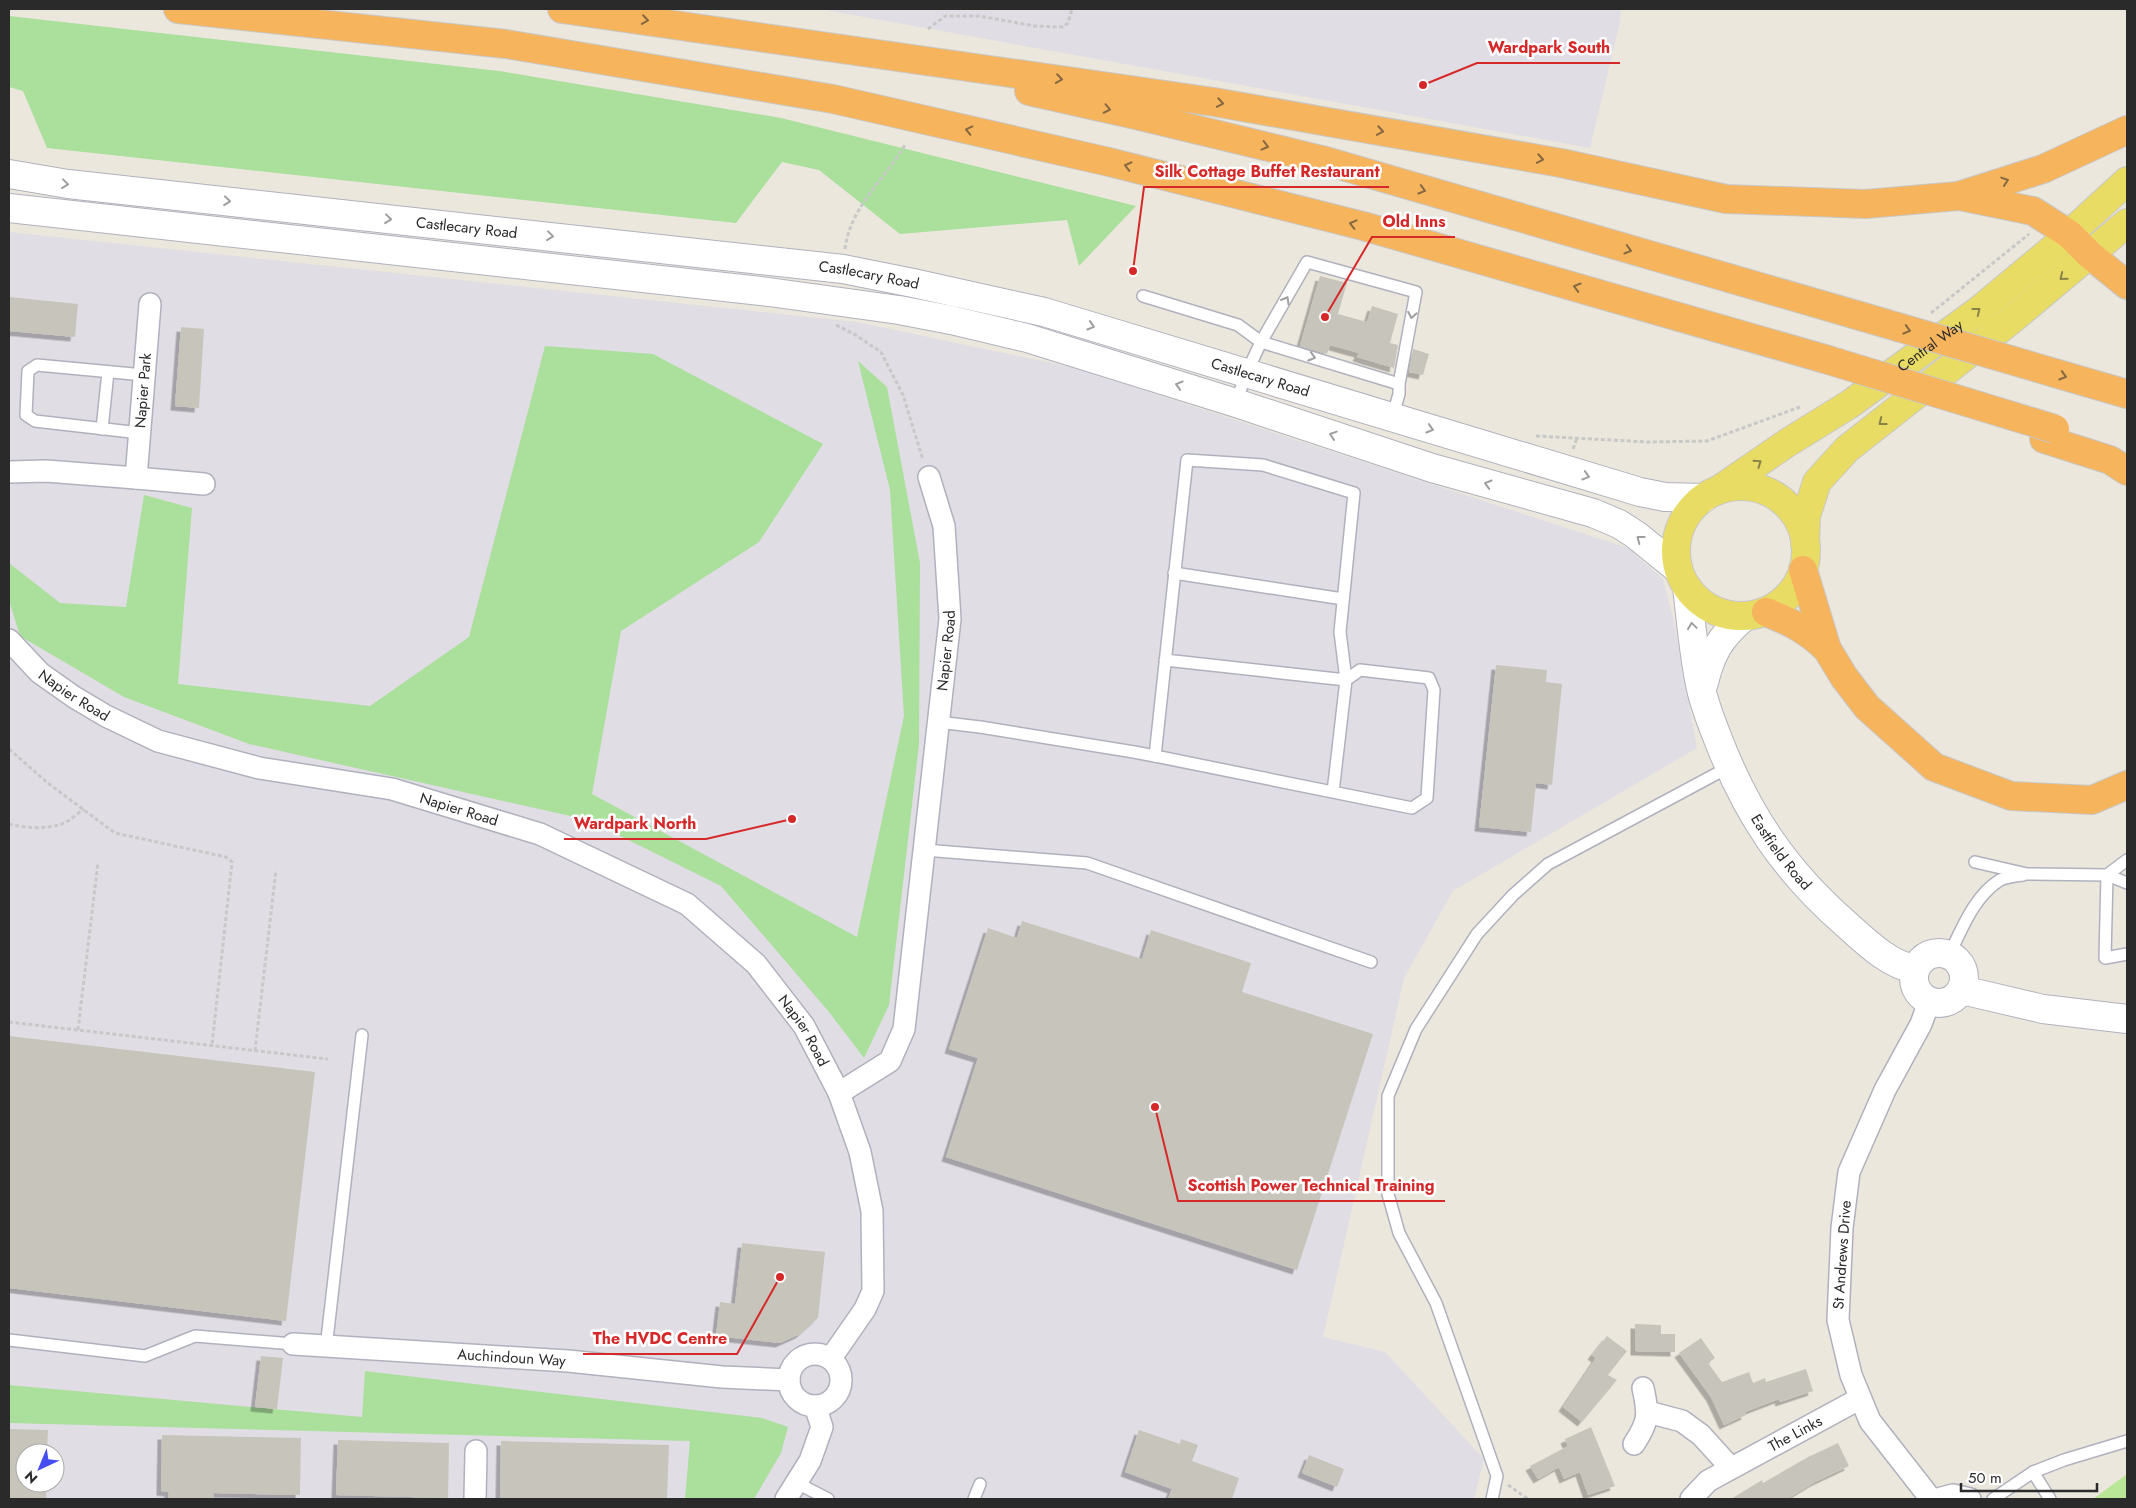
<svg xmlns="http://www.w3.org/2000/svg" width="2136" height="1508" font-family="Jost,sans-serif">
<defs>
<filter id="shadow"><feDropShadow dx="-4.5" dy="4.5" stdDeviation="0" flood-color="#0004"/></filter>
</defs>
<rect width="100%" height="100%" fill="#ebe7dd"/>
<g fill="#e0dde4" fill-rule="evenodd">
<path d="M820,9H1621L1620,22L1590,148Z"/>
<path d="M9,232L857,322L1075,368L1628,548L1663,579L1674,622L1697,748L1453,891L1404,978L1323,1337L1385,1352L1484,1459L1474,1499H9ZM25,1453H55V1483H25Z"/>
</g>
<g fill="#aadf9c">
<path d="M9,16L499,71L781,118L1136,206L1079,266L1067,220L900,234L819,170L782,162L736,223L47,148L23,91L9,87Z"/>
<path d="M545,346L653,354L823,444L759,542L621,631L592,794L857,937L904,716L890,490L858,361L887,387L920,563L919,744L889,1005L864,1058L829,1012L721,886L588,820L249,744L124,697L20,636L9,600V563L60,603L126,607L144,495L192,508L178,684L370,706L469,637Z"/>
<path d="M365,1371L762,1418L788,1427L781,1453L754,1499H685L690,1441L9,1423V1385L362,1417Z"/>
</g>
<path fill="#bae698" d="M2127,1474V1499H2093Z"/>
<g fill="#c7c5bb" filter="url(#shadow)">
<path d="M1320,276L1347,283L1338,314L1367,322L1372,306L1398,314L1390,343L1398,345L1394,368L1357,357L1359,353L1330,345L1327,354L1300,346Z"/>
<path d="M9,297L78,304L75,337L9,331Z"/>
<path d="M181,327L204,329L199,408L175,406Z"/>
<path d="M1413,349L1429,354L1423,375L1409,372Z"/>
<path d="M1496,665L1547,670L1546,682L1562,684L1552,785L1536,783L1531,832L1479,827Z"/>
<path d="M1022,921L1142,959L1151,930L1251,963L1242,992L1373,1034L1297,1270L946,1157L978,1058L949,1049L988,928L1017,938Z"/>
<path d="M9,1036L315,1072L286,1321L9,1288Z"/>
<path d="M742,1243L825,1252L818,1318L800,1334L780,1343L716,1336L720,1302L735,1304Z"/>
<path d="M1635,1324L1661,1325V1334H1675V1352L1635,1351Z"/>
<path d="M1607,1336L1627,1351L1608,1375L1617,1380L1582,1422L1563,1407L1596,1358L1592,1355Z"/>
<path d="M1701,1338L1715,1358L1708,1363L1722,1382L1749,1372L1753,1383L1765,1378L1766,1382L1806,1369L1813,1391L1780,1402L1779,1399L1745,1412L1746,1415L1724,1425L1711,1397L1679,1353Z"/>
<path d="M261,1356L283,1358L277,1409L255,1407Z"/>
<path d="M1591,1427L1615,1486L1588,1495L1580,1472L1564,1479L1559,1467L1538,1479L1530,1466L1568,1446L1565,1439Z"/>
<path d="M9,1429L48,1430L47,1453H25V1483H47L46,1499H9Z"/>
<path d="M1139,1430L1180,1444L1181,1439L1198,1445L1192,1461L1239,1478L1232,1499H1168L1172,1489L1125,1472Z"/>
<path d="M162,1435L301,1438L300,1495L214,1493V1499H168L169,1492L161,1491Z"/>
<path d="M338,1440L449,1443L448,1498L336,1495Z"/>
<path d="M501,1441L669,1445L667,1499H500Z"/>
<path d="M1838,1443L1849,1466L1815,1482L1787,1499H1731L1762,1480L1763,1483L1808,1457Z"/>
<path d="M1309,1455L1344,1469L1337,1487L1302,1473Z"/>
</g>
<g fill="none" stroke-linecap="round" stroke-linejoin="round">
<g stroke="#b0b1bd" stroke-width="14">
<g id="lane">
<path d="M1143,296L1238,325L1261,342L1307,262L1416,292L1399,384"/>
<path d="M1236,403L1246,374L1261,342L1399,384V394L1392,418"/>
<path d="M102,429L108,372"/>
<path d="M140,433L35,421L26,415L28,371L37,365L144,375"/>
<path d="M1174,573L1343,599"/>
<path d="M938,722L980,727L1134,752L1155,756L1412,808L1427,798L1434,690L1429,678L1360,670L1346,680L1333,792"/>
<path d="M1155,756L1187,460L1263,465L1354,493L1340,632L1346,680L1165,660"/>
<path d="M924,850L1087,863L1371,962"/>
<path d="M2127,860L2107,875L2105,958L2127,954"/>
<path d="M1975,862L2027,874L2107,875L2127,883"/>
<path d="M1949,955C1962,929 1974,896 2000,880C2006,877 2016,876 2023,875"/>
<path d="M9,1340L145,1356L195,1336L293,1344"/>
<path d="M326,1348L362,1035"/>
<path d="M2033,1472L2050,1499"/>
<path d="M797,1483L828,1499"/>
<path d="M974,1499L980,1484"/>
<path d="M1492,1499L1497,1476L1436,1303L1399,1233L1388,1194V1096L1416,1029L1477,934L1513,895L1548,864L1729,767"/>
<path d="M1993,1499L2033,1472L2064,1460L2127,1441"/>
</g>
</g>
<g stroke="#b0b1bd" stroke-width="24">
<g id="street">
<path id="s1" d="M9,472L46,471L136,478L150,304"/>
<path d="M136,478L204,484"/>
<path id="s2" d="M9,640L40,673L74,697L106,716L158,741L259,768L392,789L540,834L687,904L756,964L804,1026L839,1093L860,1152L872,1211L873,1291L865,1309L831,1358"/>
<path d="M1929,1002L1921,1024L1885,1090L1849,1172L1842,1228L1838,1320L1851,1375L1870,1421L1931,1499"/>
<path id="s3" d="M839,1093L890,1061L904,1029L950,619L944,526L929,477"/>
<path id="s4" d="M293,1344L568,1361L722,1377L789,1380"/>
<circle cx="815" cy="1380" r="26"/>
<path d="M1648,1412L1682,1421L1701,1435L1731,1468"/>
<path d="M1634,1444C1649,1421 1649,1415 1643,1388"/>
<path d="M475,1499L476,1451"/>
<path d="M786,1499L810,1461L822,1427L815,1406"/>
<path id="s5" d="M1691,1499L1708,1481L1859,1399"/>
<path d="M1938,1499L1953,1495L1970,1499"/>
</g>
</g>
<g stroke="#b0b1bd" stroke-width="30">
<g id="secondary">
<path id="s6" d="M9,174L68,184L843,269L913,283L1044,312L1640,492L1665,497L1704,498"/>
<path d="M9,208L769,292L899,310L951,320L1027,338L1236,403L1432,468L1593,513L1619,524L1636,535L1678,569"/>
<path id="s7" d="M1687,587C1691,620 1694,661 1702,693C1706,708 1712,724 1718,739C1747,814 1785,871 1846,924C1865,941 1889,965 1915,969"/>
<path d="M1703,686C1711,653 1719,638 1745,616"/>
<circle cx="1939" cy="978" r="25"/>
<path d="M1962,990L2043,1009L2127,1019"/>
</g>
</g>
<g stroke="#c8c8c8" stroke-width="30">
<g id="primary">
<circle cx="1741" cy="551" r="65"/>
<path id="s8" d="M1717,491L1787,443L1850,404L1978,311L2055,247L2127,181"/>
<path d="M1805,543L1806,516L1817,482L1847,449L2010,321L2127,223"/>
</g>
</g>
<g stroke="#c8c8c8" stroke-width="30">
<g id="highway">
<path d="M178,9L506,44L833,99L1109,162L1363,226L1825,359"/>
<path d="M562,9L1214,102L1561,163L1726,199L1866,204L1958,196L2043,169L2127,130"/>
<path d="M1029,91L1136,115L1322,160L1860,316"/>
<path d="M1960,196L2033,211L2069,234L2090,255L2127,285"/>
<path d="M2089,383L2127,394"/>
<path d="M2044,439L2110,460L2127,471"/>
<path d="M1803,570L1827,649L1844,677L1867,707L1934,767L2011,796L2092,800L2127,785"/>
<path d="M1766,612C1791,622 1807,630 1827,649"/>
</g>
</g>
<g stroke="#c8c8c8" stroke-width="3" stroke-dasharray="4 2.5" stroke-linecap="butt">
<path d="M928,29L945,16H979L1035,26L1063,27L1068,23L1072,9"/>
<path d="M845,249C850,207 886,178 906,143"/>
<path d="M1931,313L2029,234"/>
<path d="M836,325L854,334L881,352L903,395L923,460"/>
<path d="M1536,436L1648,442L1707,441L1800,407"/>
<path d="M1573,449L1577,438"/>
<path d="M9,749L49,784L115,833L226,857L232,862L212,1045"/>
<path d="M9,824C25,828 48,830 64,823C71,820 78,813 84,809"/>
<path d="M9,1022L328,1059"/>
<path d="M78,1030L98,862"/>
<path d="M255,1051L276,870"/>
<path d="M1508,1485L1528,1499"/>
</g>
<use href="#lane" stroke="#fff" stroke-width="11"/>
<use href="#street" stroke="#fff" stroke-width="21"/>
<use href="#secondary" stroke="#fff" stroke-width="28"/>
<use href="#primary" stroke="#e9dc64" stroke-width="28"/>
<use href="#highway" stroke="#f6b45d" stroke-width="28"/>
<g stroke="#c8c8c8" stroke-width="30" stroke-linecap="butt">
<g id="highway-bridge">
<path d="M1860,316L2089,383"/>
<path d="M1825,359L2055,429"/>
</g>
</g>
<use href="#highway-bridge" stroke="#f6b45d" stroke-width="28"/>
</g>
<defs><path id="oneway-chevron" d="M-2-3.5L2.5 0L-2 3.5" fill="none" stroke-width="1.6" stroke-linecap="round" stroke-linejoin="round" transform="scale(1.25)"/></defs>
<g stroke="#866841">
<use href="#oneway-chevron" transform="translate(645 20) rotate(8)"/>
<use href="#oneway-chevron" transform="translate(1059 79) rotate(8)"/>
<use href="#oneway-chevron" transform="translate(1220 103) rotate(10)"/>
<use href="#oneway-chevron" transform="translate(1107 109) rotate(12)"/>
<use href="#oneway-chevron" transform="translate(969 130) rotate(-167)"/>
<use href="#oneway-chevron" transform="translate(1380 131) rotate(10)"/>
<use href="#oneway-chevron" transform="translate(1265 146) rotate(14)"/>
<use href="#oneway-chevron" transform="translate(1540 159) rotate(10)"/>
<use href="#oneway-chevron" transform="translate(1128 166) rotate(-166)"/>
<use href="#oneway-chevron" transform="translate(2005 181) rotate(-18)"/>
<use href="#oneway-chevron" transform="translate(1422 190) rotate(16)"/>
<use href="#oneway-chevron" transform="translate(1353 224) rotate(-166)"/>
<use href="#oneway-chevron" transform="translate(1628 250) rotate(16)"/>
<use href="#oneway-chevron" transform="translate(1577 287) rotate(-164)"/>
<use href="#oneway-chevron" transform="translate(1907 330) rotate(16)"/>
<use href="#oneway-chevron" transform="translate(2063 376) rotate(16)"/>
</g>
<g stroke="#9f9f9f">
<use href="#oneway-chevron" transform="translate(65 184) rotate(7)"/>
<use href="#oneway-chevron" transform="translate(227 201) rotate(6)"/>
<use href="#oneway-chevron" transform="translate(388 219) rotate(6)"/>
<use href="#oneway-chevron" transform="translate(550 236) rotate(7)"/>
<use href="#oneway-chevron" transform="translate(1286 300) rotate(-60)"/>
<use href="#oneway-chevron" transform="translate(1412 315) rotate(100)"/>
<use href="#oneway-chevron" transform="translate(1091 326) rotate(17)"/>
<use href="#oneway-chevron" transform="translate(1312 357) rotate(17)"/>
<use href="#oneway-chevron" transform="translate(1179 385) rotate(-163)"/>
<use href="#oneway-chevron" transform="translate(1430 429) rotate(17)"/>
<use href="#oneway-chevron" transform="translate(1333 435) rotate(-162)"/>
<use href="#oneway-chevron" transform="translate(1586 476) rotate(17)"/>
<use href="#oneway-chevron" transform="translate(1488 484) rotate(-164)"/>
<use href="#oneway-chevron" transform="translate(1640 539) rotate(-143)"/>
<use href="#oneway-chevron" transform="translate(1692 626) rotate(-98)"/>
</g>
<g stroke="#8a8347">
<use href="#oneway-chevron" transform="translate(2063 277) rotate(141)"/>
<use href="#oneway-chevron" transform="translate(1977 311) rotate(-38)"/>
<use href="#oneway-chevron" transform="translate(1882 422) rotate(142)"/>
<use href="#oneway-chevron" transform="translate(1758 463) rotate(-35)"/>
</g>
<g text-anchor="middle" stroke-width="5" stroke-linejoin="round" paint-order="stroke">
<g font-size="15" fill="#2a2a2a" stroke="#fff">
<text dy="5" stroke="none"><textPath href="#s6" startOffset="461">Castlecary Road</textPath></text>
<text dy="5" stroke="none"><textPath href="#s6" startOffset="866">Castlecary Road</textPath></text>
<text dy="5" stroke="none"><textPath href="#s8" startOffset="258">Central Way</textPath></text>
<text dy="5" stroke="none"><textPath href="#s6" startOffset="1271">Castlecary Road</textPath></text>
<text dy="5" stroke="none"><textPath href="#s1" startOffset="215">Napier Park</textPath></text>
<text dy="5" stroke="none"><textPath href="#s3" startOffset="476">Napier Road</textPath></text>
<text dy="5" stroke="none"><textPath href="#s2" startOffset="86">Napier Road</textPath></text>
<text dy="5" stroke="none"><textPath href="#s2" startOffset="491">Napier Road</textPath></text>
<text dy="5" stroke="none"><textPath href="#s7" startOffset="286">Eastfield Road</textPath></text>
<text dy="5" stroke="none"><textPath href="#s2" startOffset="912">Napier Road</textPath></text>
<text transform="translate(1842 1255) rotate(-86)" y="5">St Andrews Drive</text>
<text dy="5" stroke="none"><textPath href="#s4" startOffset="219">Auchindoun Way</textPath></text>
<text dy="5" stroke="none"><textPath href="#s5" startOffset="124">The Links</textPath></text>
</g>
</g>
<path fill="none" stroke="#d62828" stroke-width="2" d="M1423 85L1477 63H1620M1133 271L1144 187H1389M1325 317L1372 237H1455M792 819L706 839H564M1155 1107L1178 1201H1445M780 1277L737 1354H583"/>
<g fill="#d62828" stroke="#fff" stroke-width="2">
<circle cx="1423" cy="85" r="5"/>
<circle cx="1133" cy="271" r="5"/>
<circle cx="1325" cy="317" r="5"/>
<circle cx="792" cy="819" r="5"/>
<circle cx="1155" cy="1107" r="5"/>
<circle cx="780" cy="1277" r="5"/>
</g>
<g font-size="16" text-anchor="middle" font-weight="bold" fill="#d62828" stroke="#fff" stroke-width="5" stroke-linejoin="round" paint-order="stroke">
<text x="1549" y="53">Wardpark South</text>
<text x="1267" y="177">Silk Cottage Buffet Restaurant</text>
<text x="1414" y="227">Old Inns</text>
<text x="635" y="829">Wardpark North</text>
<text x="1311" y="1191">Scottish Power Technical Training</text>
<text x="660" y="1344">The HVDC Centre</text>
</g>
<rect width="2136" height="1508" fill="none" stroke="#2a2a2a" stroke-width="20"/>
<g transform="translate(40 1468) rotate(224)"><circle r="24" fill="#ffffff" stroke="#aaaaaa"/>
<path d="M0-4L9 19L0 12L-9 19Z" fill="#454df0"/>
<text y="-8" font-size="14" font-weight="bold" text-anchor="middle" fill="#2a2a2a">N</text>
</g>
<path d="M1961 1483v8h136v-8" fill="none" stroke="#2a2a2a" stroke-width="2.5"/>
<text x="1968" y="1483" font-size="15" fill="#2a2a2a" stroke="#ffffff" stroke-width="4" paint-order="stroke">50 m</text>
</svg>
